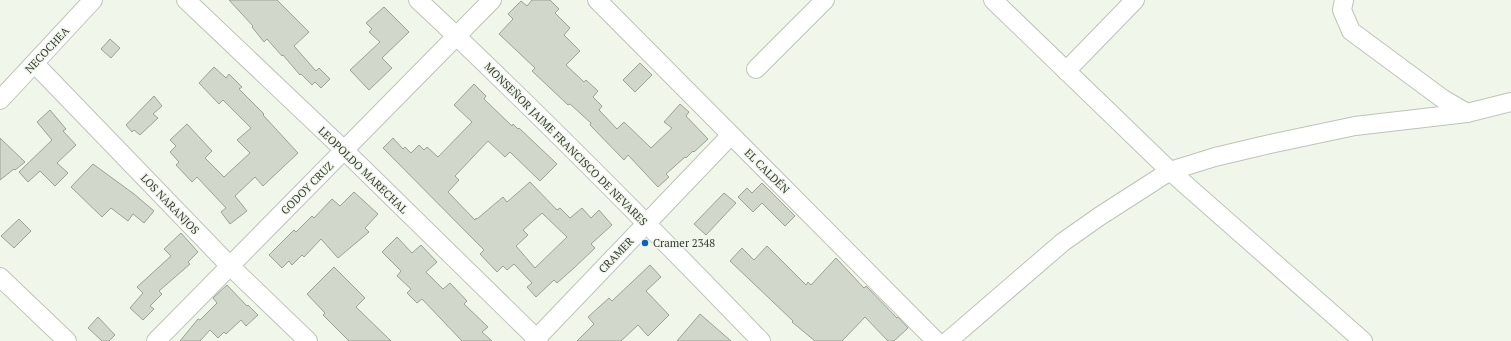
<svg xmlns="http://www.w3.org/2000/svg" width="1511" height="341" font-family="'PT Serif',serif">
<rect width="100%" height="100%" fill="#f0f7ea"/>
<g fill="#d1d8cb" stroke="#9aa195" fill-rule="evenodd">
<path d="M229,0H277L309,32L294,46L316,71L319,68L330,79L321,88L315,82L312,85L301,74L300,75L283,55L282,56L267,39L264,42L252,27L253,26Z"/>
<path d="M532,0H550L559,9L555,13L570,28L564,35L580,51L566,65L584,82L586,80L598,91L593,97L602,106L599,110L617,129L624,122L651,148L672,128L664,122L680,104L689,112L686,116L708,139L694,152L693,151L686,158L685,157L666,174L669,177L658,187L628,155L624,160L590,125L591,123L570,104L568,105L532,71L535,68L499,34L513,19L508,14L521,1L527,6Z"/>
<path d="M384,7L409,32L382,58L392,68L369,90L350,70L380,42L369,32L372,29L366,23Z"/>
<path d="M110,39L120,48L111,58L101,49Z"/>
<path d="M640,63L652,75L635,92L623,80Z"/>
<path d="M214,67L226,78L229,74L242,87L239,89L264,114L263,115L298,153L263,186L255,177L235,196L247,211L230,224L221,212L226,208L197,177L192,182L176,165L179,162L170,152L176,146L170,140L187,124L212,151L205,158L224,177L250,153L237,140L251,128L223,100L219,104L199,83Z"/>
<path d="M474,84L486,96L484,99L512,126L513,124L518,129L519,128L557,164L540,181L510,152L505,157L488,141L455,176L459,180L448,192L475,220L476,218L477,219L503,197L507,202L530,182L557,210L560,208L570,218L582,208L591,218L599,210L612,225L591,244L595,248L574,268L557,283L554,280L536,297L527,287L532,283L514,264L507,270L503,266L497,272L480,254L484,250L383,148L393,138L403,149L405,147L411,153L419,145L424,150L427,147L438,157L472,122L454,105ZM542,213L567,237L535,268L516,246L528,235L523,230Z"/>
<path d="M154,96L162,106L153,114L158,118L140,135L134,130L132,132L126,125Z"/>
<path d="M50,110L66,129L63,131L76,145L57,163L68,173L55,186L40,171L28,182L19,172L52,140L37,122Z"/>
<path d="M0,138L25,162L15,170L14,169L0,180Z"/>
<path d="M93,164L134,194L154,211L144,223L133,214L128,221L111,208L102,217L71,187Z"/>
<path d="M762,183L795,216L785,226L762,203L753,212L738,197L747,188L752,193Z"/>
<path d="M354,192L378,214L365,228L369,232L338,258L321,239L304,257L302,255L292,265L289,261L282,268L269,255L294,230L296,232L312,216L314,218L332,199L340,206Z"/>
<path d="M724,193L736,203L706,235L694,224Z"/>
<path d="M19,219L31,231L14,248L1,236Z"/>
<path d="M181,233L198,252L188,262L190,264L159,291L162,294L150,306L154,309L143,320L130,308L143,293L137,287L171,256L164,249Z"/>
<path d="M397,237L412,253L421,245L437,262L426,272L443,289L450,283L467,301L464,304L488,327L482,332L492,341H462L422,299L417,303L407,293L411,289L397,276L401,271L382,252Z"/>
<path d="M767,246L806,285L808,282L811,285L836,258L864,288L866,286L897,318L898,317L908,328L894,341H888L865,317L842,341H815L792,322L793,321L730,261L742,248L754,260Z"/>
<path d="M650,265L661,277L646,291L669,315L648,336L638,325L621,341H577L594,324L588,317L609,298L612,301Z"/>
<path d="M334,267L365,298L356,307L391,341H349L323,315L325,313L307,294Z"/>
<path d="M227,285L247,306L248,305L258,315L246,326L241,320L226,334L224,332L218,338L210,330L200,341H180L198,319L200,320L217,303L213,298Z"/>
<path d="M700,314L731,341H677Z"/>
<path d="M98,317L115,335L109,341H102L88,328Z"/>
</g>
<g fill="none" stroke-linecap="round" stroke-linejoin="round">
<g stroke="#bdc4b7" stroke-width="20">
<g id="street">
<path d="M186,0L344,150L539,341"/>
<path d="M418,0C536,110 649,225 761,341"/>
<path d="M597,0L936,341"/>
<path d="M993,0L1170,171L1363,341"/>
<path d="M1344,0L1342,10L1351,31L1443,99L1467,113"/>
<path d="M35,64L230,266L308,341"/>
<path d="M756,69L825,0"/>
<path d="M1066,71L1135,0"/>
<path d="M0,100L93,0"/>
<path d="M0,277L67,341"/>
<path d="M156,341L492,0"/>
<path d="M534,341L731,135"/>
<path d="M948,341L1063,242L1100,216L1170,171L1215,157L1270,144L1355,126L1467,113L1511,102"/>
</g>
</g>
<use href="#street" stroke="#fff" stroke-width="18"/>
</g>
<circle fill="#095ec7" stroke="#f0f7ea" stroke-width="1.5" cx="645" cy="243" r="4"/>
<g text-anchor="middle" stroke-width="3" stroke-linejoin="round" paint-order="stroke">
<g font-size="11" fill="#373a35" stroke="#f0f7ea">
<text transform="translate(47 50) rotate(-47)" y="4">NECOCHEA</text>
<text transform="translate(566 144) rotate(45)" y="4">MONSEÑOR JAIME FRANCISCO DE NEVARES</text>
<text transform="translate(363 170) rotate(44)" y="4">LEOPOLDO MARECHAL</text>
<text transform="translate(767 171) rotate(45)" y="4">EL CALDÉN</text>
<text transform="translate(307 188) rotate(-45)" y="4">GODOY CRUZ</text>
<text transform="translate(170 204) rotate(46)" y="4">LOS NARANJOS</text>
<text transform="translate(616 255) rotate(-46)" y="4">CRAMER</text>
</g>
<g font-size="11" fill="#373a35" stroke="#f0f7ea" text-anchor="start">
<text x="653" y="247">Cramer 2348</text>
</g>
</g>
</svg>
